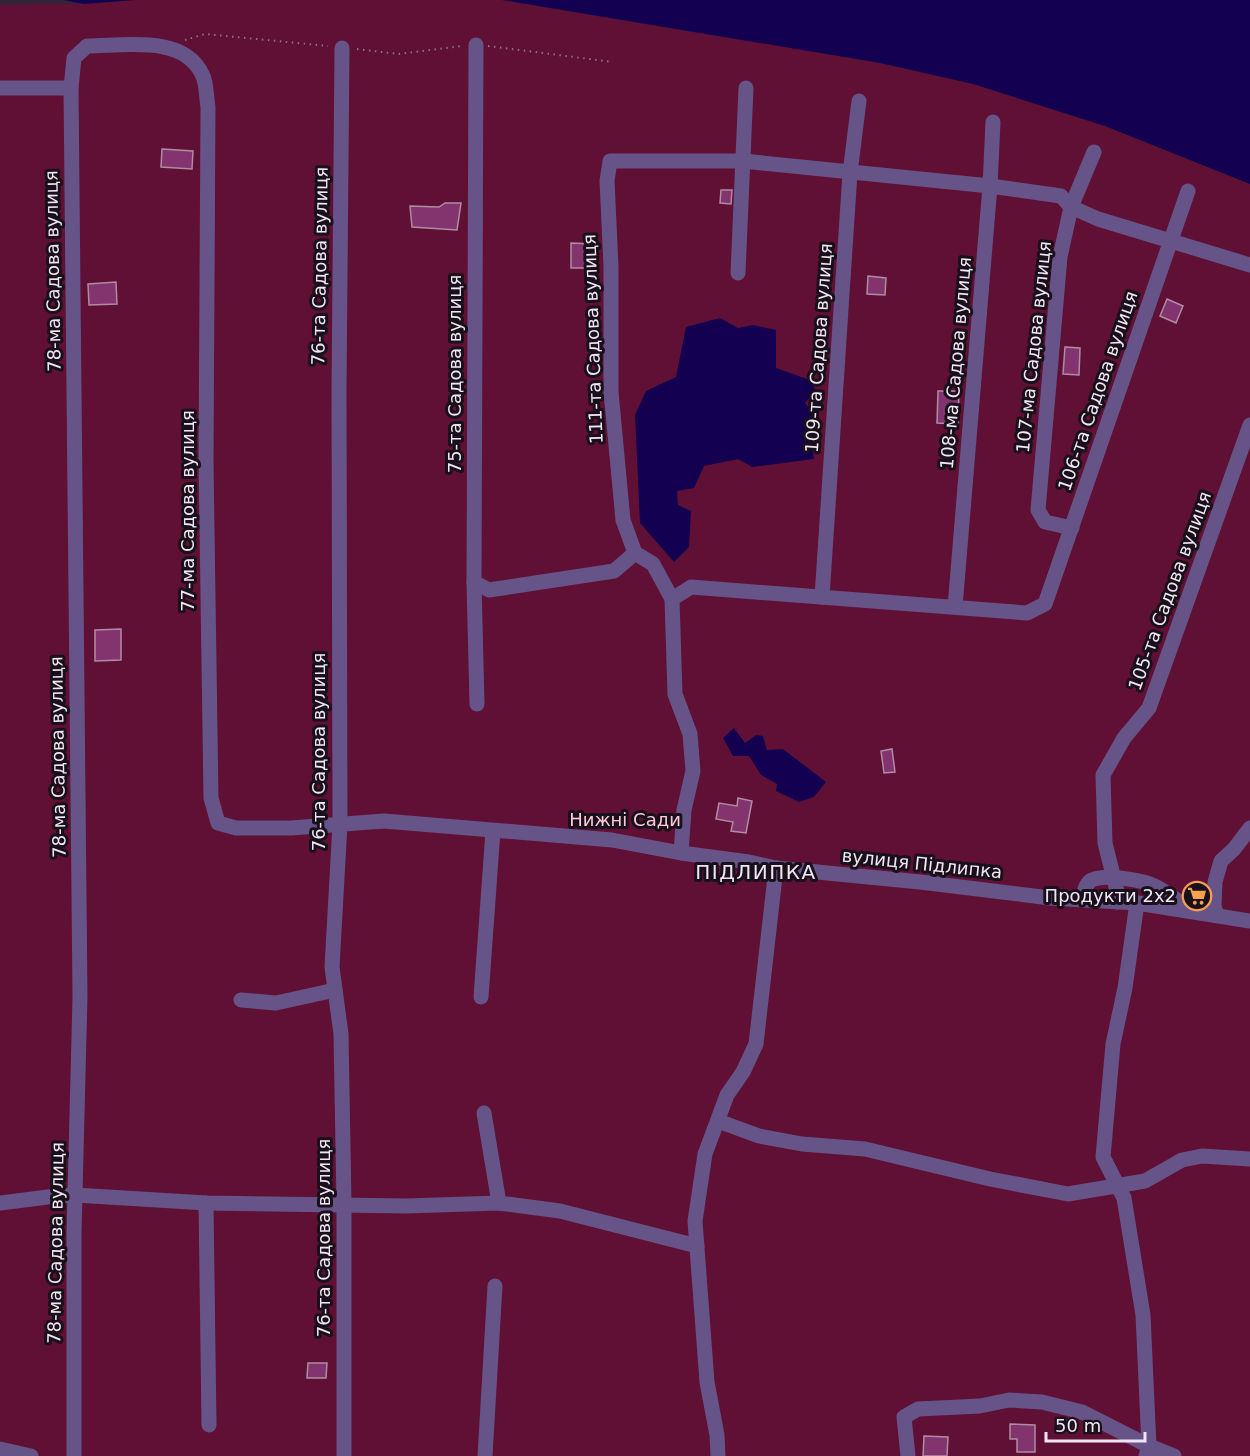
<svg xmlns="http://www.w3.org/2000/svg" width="1250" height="1456" font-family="'DejaVu Sans',sans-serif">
<rect width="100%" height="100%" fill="#35233a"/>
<path fill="#601034" d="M135,0H502L767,43L880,63L973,84L1105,126L1250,184V1456H0V5L84,4Z"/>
<g fill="#140051">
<path d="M63,0H135L84,4Z"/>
<path d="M502,0H1250V184L1105,126L973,84L880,63Z"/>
<path d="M720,318L738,328L753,325L776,330V368L807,379L816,390L805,403L816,416L811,440L814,459L752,467L738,459L704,466L694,488L677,491L678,505L691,511L689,547L674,562L640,523L635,415L646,391L676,377L686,327Z"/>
<path d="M734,728L745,743L756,735L763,736L767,750L783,749L826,782L814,797L799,802L776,791L777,784L761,775L749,756H733L723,738Z"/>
</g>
<g fill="#83346e" stroke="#ae8da3" stroke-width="1.5">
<path d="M162,149L193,151L192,169L161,167Z"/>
<path d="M721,190H732L731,204L720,203Z"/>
<path d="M445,203H461L457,230L412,227L410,206L439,207Z"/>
<path d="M571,243L596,244V268H571Z"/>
<path d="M868,276L886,278L885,295L867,294Z"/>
<path d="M116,282L117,304L89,305L88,284Z"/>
<path d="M1167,299L1183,306L1176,323L1160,316Z"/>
<path d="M1065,347L1080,348L1079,375L1063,374Z"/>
<path d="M938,391H959L958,424L937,423Z"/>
<path d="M121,629V660L95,661V630Z"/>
<path d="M892,749L895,772L884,773L881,751Z"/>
<path d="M738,798L752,801L746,833L731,831L733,822L716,819L719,803L737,806Z"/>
<path d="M308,1363H327L326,1378H307Z"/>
<path d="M1010,1424L1035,1425V1452H1017V1439H1010Z"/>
<path d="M924,1436L948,1437L947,1456H923Z"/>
</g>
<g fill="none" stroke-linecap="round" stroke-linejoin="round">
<g stroke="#85768a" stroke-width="2" stroke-dasharray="1.5 4.5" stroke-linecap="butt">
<path d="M185,40L205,34L328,46"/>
<path d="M488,46L613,62"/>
<path d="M357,49L398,54L462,46"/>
</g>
<g stroke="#665388" stroke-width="15">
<path d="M476,45L474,582L477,704"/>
<path d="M342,48L339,390L340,824L332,967L341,1034L344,1204V1456"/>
<path d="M0,88H71"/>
<path d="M738,273L746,88"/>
<path d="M1072,528L1045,522L1038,510L1060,257L1071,207L1094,152"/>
<path d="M474,582L489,590L614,571L635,553"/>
<path d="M822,597L850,173L859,101"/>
<path d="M672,599L691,587L1027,613L1045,604L1188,191"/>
<path d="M955,607L990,186L993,122"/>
<path d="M681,853L684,810L693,771L690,734L675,694L672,599L653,564L635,553L623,520L611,392V266L607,181L610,161H743L990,186L1061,196L1071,207L1098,219L1250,265"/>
<path d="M1084,900C1084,894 1084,887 1089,882C1099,872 1144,880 1157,887C1168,893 1178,901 1188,908"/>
<path d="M1117,902V891L1105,843L1103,775L1124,738L1149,708L1250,425"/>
<path d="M1137,903L1125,988L1113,1044L1103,1157L1124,1198L1143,1315L1149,1446L1146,1456"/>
<path d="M1217,915L1214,906L1215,882L1221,861L1234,849L1250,828"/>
<path d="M481,997L493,831"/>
<path d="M241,1000L276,1003L335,990"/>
<path d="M484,1113L499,1203"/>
<path d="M718,1121L759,1136L802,1144L865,1149L990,1179L1068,1194L1145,1181L1182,1160L1202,1156L1250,1159"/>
<path d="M0,1203L48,1197L75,1195L206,1203L406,1206L499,1203L560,1211L697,1246"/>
<path d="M206,1203L209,1425"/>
<path d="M0,1449L31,1456"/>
<path d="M74,1456V1233L80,997L71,88L74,58L87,46C123,46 183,34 202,74C207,83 206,97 208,107L206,462L211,798L218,823L236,828H291L384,821L612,840L681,853L749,862L776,868L920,882L1050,898L1137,903L1250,921"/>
<path d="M485,1456L495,1286"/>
<path d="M718,1456L717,1435L707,1382L695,1221L705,1154L727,1095L743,1072L756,1044L776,868"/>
<path d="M908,1456L904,1417L918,1409L980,1406L1009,1400L1042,1402L1082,1412L1149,1446L1174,1456"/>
</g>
</g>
<defs>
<g id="supermarket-ring" transform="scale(1.5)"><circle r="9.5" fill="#18101a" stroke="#fa9f50" stroke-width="1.5"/><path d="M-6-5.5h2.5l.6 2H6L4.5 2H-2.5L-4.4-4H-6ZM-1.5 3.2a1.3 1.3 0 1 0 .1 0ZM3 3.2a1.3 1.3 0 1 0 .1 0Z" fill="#fa9f50"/></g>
</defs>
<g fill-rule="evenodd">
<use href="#supermarket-ring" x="1197" y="896"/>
</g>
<g text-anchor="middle" stroke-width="6" stroke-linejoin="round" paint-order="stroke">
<g font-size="18" fill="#f1e5f5" stroke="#18101a">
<text transform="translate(320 266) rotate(-89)" y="6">76-та Садова вулиця</text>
<text transform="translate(53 271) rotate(-91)" y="6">78-ма Садова вулиця</text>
<text transform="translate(593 339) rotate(-92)" y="6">111-та Садова вулиця</text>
<text transform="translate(1034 347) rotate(-84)" y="6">107-ма Садова вулиця</text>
<text transform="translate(819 348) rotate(-86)" y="6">109-та Садова вулиця</text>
<text transform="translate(956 363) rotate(-85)" y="6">108-ма Садова вулиця</text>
<text transform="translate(455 374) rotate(-90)" y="6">75-та Садова вулиця</text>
<text transform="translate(1098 391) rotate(-71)" y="6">106-та Садова вулиця</text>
<text transform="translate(188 511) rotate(-90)" y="6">77-ма Садова вулиця</text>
<text transform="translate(1170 591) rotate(-70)" y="6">105-та Садова вулиця</text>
<text transform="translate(319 752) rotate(-90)" y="6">76-та Садова вулиця</text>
<text transform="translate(58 757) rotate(-91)" y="6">78-ма Садова вулиця</text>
<text transform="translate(922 864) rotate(6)" y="6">вулиця Підлипка</text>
<text transform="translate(324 1238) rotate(-90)" y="6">76-та Садова вулиця</text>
<text transform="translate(56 1243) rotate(-89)" y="6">78-ма Садова вулиця</text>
</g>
<g font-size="18" fill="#fdc8d8" stroke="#18101a">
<text x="625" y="826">Нижні Сади</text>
</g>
<g font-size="18" fill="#f1e5f5" stroke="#18101a" text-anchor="end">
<text x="1176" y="902">Продукти 2х2</text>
</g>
<g font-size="20" letter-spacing="1.5" fill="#f1e5f5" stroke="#18101a">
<text x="756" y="879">ПІДЛИПКА</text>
</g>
</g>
<path d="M1046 1432v9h99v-9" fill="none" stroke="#f1e5f5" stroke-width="3"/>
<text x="1055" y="1432" font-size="18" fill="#f1e5f5" stroke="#18101a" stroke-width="4.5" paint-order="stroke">50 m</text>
</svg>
